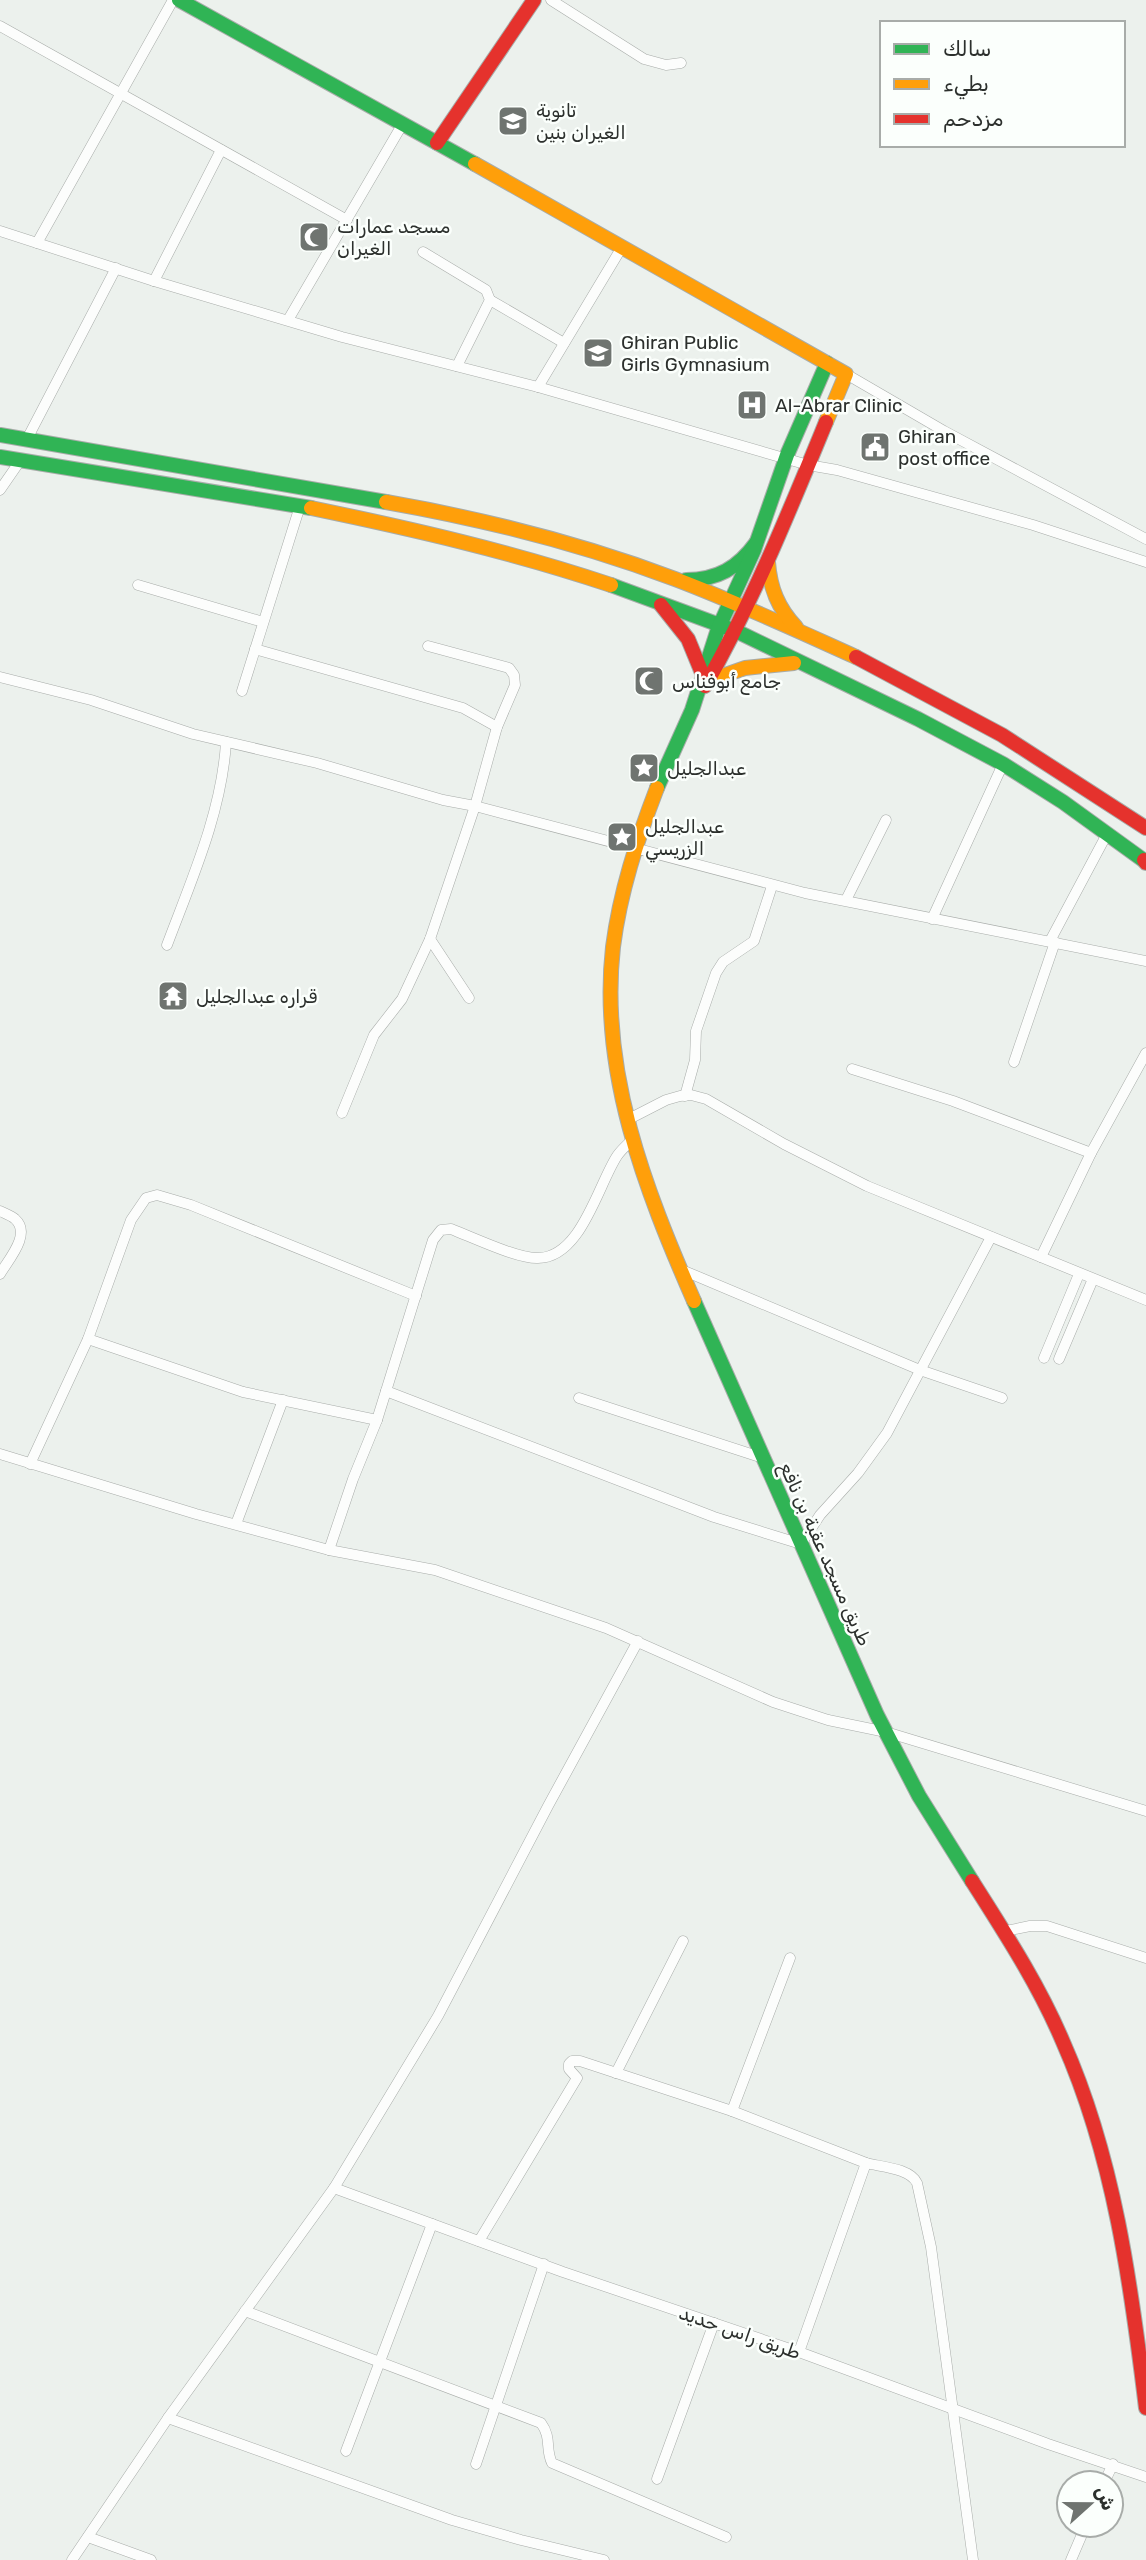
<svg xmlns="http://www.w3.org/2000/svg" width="1146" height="2560" font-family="Rubik,Vazirmatn,sans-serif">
<rect width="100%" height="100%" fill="#ecf1ed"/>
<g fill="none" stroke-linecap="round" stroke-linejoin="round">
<g stroke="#a8aca9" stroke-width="11">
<g id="street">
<path d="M551,0L644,59L666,65L681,63"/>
<path d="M0,26L347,220"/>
<path d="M0,231L154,281L342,337L538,387L808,465L837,470L1033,525L1146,562"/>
<path d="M37,243L173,0"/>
<path d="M423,252L486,290L490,300L457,366"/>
<path d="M154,281L221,150"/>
<path d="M490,300L564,343"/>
<path d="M288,320L402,125"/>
<path d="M846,374L944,431L1146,539"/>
<path d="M538,387L622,247"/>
<path d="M27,439L116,268"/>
<path d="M0,490L20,461"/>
<path d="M138,585L263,622"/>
<path d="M255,649L463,708L497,727"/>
<path d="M0,677L91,700L193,734L317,763L443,800L475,806L805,893L1146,961"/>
<path d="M242,691L300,506"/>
<path d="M846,900L886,820"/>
<path d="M932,919L1003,764"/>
<path d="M430,939L469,998"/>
<path d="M1050,941L1107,834"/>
<path d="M167,945C191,881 222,812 226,742"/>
<path d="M1014,1062L1055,942"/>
<path d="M852,1069L953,1101L1091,1153"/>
<path d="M685,1096L695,1060L696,1031L716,973L723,962L754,941L772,886"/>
<path d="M342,1113L374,1035L402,999L430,939L475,806L497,727L515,685L514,675L509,668L428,646"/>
<path d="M627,1120L666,1100L680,1096L691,1095L706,1099L784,1144L867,1186L1146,1300"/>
<path d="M0,1211C4,1213 12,1216 15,1219C32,1234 8,1260 0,1274"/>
<path d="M1041,1257L1091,1153L1146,1053"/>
<path d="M682,1270L920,1370L1002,1398"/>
<path d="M88,1339L243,1392L377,1420"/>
<path d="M1044,1358L1079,1274"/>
<path d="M1059,1359L1093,1279"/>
<path d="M386,1391L714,1517L801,1544L820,1515L858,1473L887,1433L991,1237"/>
<path d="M579,1398L763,1458"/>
<path d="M0,1454L196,1514L329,1550L435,1570L606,1628L773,1702L828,1720L886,1732L1146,1811"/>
<path d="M30,1464L88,1339L131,1220L146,1198L157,1195L191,1205L416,1296"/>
<path d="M236,1524L283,1400"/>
<path d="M329,1550L353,1479L377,1420L433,1240L441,1230L451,1229C472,1237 518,1259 538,1258C581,1258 598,1185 617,1156C621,1150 627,1145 632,1140"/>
<path d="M1006,1931L1030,1926H1047L1146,1958"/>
<path d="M616,2073L683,1941"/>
<path d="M732,2111L790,1958"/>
<path d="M866,2163C881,2167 910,2168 917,2183L931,2247L973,2560"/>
<path d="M334,2188L563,2272L799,2352L1048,2444L1146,2477"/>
<path d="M479,2241L577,2078L569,2069V2064L572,2061H580L732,2111L866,2163L799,2352"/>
<path d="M245,2311L541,2423C552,2438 545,2449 552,2463L726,2537"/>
<path d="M168,2418L452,2520L521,2540L604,2560"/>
<path d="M346,2451L432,2224"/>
<path d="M476,2464L544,2264"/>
<path d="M657,2479L714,2323"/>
<path d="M1104,2483L1113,2464"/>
<path d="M88,2537L151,2560"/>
<path d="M72,2560L168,2418L334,2188L438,2016L548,1806L638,1641"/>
<path d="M1071,2560L1086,2525"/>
</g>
</g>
<g stroke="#a8aca9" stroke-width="16">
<g id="fast">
<path d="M179,0L475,164"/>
<path d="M0,435L386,502"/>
<path d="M0,457L311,508"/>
<path d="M686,580C717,580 738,568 756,543"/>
<path d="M611,585L736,631L918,719L1003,764L1063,802L1146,862"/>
<path d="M657,788L692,710L718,629L754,550L787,455L827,363"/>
<path d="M694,1301L877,1715L919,1796L972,1881"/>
</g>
</g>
<g stroke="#a8aca9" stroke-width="16">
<g id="slow">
<path d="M475,164L846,374L826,422"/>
<path d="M386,502C483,519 582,544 675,579C736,602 796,630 856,657"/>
<path d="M311,508C412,529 513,552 611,585"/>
<path d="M768,562C770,588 778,608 796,627"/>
<path d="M708,681L745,668L794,663"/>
<path d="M657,788C637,840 620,892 613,947C599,1071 645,1189 694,1301"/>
</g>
</g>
<g stroke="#a8aca9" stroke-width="16">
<g id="jam">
<path d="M437,143L534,0"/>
<path d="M661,605L688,639L702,673"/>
<path d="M856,657L1002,735L1146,828"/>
<path d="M705,686C753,601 789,512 826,422"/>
<path d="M1144,860L1146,863"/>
<path d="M972,1881C1005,1933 1039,1985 1063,2042C1114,2157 1131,2284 1146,2408"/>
</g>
</g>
<use href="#street" stroke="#fcfdfc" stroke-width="10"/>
<use href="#fast" stroke="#30b455" stroke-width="14"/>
<use href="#slow" stroke="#ff9f0a" stroke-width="14"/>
<use href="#jam" stroke="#e5322d" stroke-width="14"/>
</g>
<defs>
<g id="school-square" transform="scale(1.575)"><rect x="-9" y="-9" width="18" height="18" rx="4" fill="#6f7470" stroke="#fbfffc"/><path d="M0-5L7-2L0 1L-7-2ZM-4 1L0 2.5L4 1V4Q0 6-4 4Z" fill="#fff"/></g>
<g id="mosque-square" transform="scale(1.575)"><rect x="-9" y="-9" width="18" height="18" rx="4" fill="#6f7470" stroke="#fbfffc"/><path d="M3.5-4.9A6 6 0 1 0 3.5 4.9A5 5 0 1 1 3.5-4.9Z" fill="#fff"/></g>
<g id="hospital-square" transform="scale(1.575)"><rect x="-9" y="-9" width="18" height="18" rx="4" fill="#6f7470" stroke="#fbfffc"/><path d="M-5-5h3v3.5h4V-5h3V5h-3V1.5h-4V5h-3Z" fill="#fff"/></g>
<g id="civic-square" transform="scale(1.575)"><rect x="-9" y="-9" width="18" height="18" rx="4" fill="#6f7470" stroke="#fbfffc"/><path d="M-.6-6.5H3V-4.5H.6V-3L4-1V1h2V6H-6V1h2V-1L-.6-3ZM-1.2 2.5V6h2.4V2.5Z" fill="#fff"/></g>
<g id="sight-square" transform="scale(1.575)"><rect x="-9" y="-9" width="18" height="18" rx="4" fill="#6f7470" stroke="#fbfffc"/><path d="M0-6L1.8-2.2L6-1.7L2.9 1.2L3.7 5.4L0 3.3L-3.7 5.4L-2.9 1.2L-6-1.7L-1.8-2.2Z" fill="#fff"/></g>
<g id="temple-square" transform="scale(1.575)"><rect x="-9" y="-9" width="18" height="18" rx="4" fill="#6f7470" stroke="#fbfffc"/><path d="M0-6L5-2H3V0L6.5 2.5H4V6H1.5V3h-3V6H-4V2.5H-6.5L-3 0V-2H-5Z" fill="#fff"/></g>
</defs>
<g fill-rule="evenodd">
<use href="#school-square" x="513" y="121"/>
<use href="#mosque-square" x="314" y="237"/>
<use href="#school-square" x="598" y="353"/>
<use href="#hospital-square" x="752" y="405"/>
<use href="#civic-square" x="875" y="447"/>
<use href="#mosque-square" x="649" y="681"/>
<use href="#sight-square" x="644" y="768"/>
<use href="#sight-square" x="622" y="837"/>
<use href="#temple-square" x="173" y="996"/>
</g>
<g text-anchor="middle" stroke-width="5" stroke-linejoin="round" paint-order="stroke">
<g font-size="19" fill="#2c302d" stroke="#fbfffc" text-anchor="start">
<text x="536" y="117">تانوية<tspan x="536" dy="22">الغيران بنين</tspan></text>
<text x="337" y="233">مسجد عمارات<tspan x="337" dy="22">الغيران</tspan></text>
<text x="621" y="349">Ghiran Public<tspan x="621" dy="22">Girls Gymnasium</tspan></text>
<text x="775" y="412">Al-Abrar Clinic</text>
<text x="898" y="443">Ghiran<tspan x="898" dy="22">post office</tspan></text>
<text x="672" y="688">جامع أبوفناس</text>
<text x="667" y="775">عبدالجليل</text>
<text x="645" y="833">عبدالجليل<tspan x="645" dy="22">الزريسي</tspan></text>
<text x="196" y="1003">قراره عبدالجليل</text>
</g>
<g font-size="19" fill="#2c302d" stroke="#fbfffc">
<text transform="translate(826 1554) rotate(66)" y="7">طريق مسجد عقبة بن نافع</text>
<text transform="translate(740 2332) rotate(19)" y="7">طريق راس حديد</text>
</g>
</g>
<rect x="880" y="21" width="245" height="126" fill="#fbfffc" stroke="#a8aca9" stroke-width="2"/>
<rect x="894" y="44" width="35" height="10" fill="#30b455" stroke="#a8aca9" stroke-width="2"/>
<text x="943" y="56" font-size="21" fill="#2c302d">سالك</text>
<rect x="894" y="79" width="35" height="10" fill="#ff9f0a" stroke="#a8aca9" stroke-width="2"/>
<text x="943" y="91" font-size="21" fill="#2c302d">بطيء</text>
<rect x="894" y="114" width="35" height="10" fill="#e5322d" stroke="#a8aca9" stroke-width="2"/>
<text x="943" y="126" font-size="21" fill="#2c302d">مزدحم</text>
<g transform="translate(1090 2504) rotate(69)"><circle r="33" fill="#fbfffc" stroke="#a8aca9" stroke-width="2"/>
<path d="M0-5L12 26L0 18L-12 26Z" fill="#6f7470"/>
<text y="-10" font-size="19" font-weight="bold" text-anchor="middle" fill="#2c302d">ش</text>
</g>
</svg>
